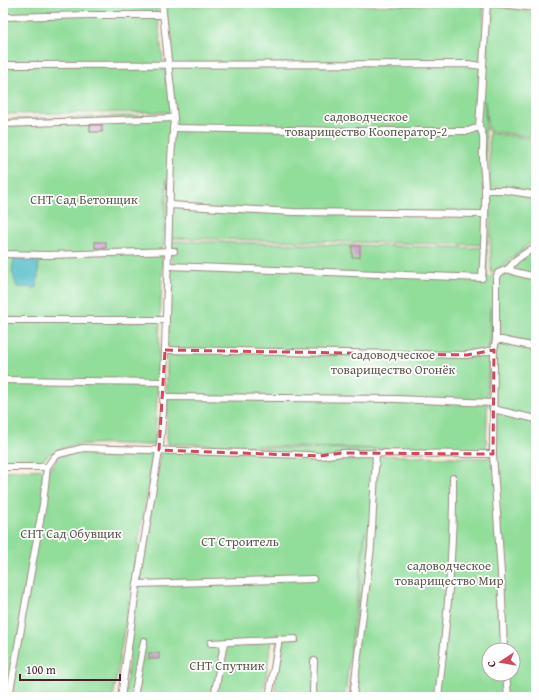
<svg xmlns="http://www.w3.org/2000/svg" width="539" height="700" font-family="'Gentium Book Plus',serif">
<rect width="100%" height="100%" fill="#fff"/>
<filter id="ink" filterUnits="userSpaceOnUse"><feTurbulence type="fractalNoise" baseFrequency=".025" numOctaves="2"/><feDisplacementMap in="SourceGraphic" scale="8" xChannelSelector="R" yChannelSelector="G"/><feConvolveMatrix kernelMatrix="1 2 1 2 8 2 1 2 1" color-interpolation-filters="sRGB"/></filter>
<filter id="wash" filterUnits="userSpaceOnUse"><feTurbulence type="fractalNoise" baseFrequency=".012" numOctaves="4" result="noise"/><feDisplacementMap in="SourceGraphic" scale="16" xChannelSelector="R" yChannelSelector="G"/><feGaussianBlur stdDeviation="0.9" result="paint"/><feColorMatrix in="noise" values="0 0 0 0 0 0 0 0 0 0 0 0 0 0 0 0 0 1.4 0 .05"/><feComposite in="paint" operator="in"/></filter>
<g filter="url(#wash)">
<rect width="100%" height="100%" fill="#f5edda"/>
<g fill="#91dd9a" stroke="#6e7e62" fill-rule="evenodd">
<path d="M3,3H156L166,86L167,6L483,5L485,79L490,5L536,13V137L488,131L485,101L488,245L166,238V179L155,445C123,445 89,440 59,449C51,452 45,458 38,463L3,462V119L166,115L167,112L3,114Z"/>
<path d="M489,133L536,139V240L525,247L491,274Z"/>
<path d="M172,241L487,248V277H491L522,251L536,245V697H349L365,531L345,695L275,694L277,633L272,636L263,697H125L131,635L161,447L375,449V455L489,458L494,408L490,407V307L486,451L167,444V271H171ZM489,650H513V674H489Z"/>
<path d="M79,450L154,451L113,697H3V471L50,469L60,456Z"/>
</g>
<path fill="#4bb9c4" stroke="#4a6c78" d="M14,259H33L39,260L37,288L17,287L12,271Z"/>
<g id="blocks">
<g fill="#c796c4">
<rect x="90" y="125" width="12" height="7"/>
<rect x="95" y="242" width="11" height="6"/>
<rect x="352" y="246" width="8" height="11"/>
<rect x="149" y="653" width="10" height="6"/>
</g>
</g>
</g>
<g filter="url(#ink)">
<use href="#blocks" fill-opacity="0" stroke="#a08682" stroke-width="1"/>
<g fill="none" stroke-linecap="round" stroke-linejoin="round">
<g stroke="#a08682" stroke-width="8">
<g id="minor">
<path d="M491,3L536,8"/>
<path d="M3,17L91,15H163"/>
<path d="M3,65L467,64L482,66"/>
<path d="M3,124L174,118"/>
<path d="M173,128L347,131H468L479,127"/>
<path d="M485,190H503L536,195"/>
<path d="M169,205L293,212L485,214"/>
<path d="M3,254L49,255L174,251"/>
<path d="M168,266L482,278C484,249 486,220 485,191C485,179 483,168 483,157C482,146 486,136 479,127L487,3"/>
<path d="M508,269L515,272L536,277"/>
<path d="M3,320H166"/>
<path d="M496,340H502L536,347"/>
<path d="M165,350L467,355L494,350"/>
<path d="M3,380L164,382"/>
<path d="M163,397L396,399L493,403"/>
<path d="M493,409L536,419"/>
<path d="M3,467H47"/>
<path d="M137,584L313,579"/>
<path d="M211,643L295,639"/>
<path d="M504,650L501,573L493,454L494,350L496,340V278L498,273L508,269L517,259L536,246"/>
<path d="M314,661L313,691L314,697"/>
<path d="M506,674L508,697"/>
<path d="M9,697L43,504L47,467L54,457L59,454L83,448L308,455L320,456L342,453L493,454"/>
<path d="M121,697L137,584L160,445L163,411L171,159L174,118L162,3"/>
<path d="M134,697L144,641"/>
<path d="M214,697L224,643"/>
<path d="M269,697L279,639"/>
<path d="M353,697L371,547L376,453"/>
<path d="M438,697C447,624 454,551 453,478"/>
</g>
</g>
<use href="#minor" stroke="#fff" stroke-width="6"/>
</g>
</g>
<path fill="none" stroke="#d1495b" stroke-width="3" stroke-dasharray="8 5" stroke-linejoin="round" d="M165,350L467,355L494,350L493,454L342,453L320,456L159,450Z"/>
<g text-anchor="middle" stroke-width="3.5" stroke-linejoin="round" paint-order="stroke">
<g font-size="13" fill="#5f584c" stroke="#fff">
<text x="366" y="121">садоводческое<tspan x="366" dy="15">товарищество Кооператор-2</tspan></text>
<text x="84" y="204">СНТ Сад Бетонщик</text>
<text x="393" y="359">садоводческое<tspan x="393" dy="15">товарищество Огонёк</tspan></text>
<text x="71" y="538">СНТ Сад Обувщик</text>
<text x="240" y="546">СТ Строитель</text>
<text x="449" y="570">садоводческое<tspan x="449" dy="15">товарищество Мир</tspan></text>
<text x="227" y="670">СНТ Спутник</text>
</g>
</g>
<rect width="539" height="700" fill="none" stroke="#fff" stroke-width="16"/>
<g transform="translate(501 662) rotate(258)"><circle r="19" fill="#ffffff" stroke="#b7a5aa"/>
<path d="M0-3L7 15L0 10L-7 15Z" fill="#d1495b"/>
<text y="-6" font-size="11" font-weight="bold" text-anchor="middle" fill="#4a1f2b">С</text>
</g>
<path d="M20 674v6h100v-6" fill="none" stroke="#4a1f2b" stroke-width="2"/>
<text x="26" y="674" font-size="12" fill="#4a1f2b" stroke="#ffffff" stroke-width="3" paint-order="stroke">100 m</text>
</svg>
